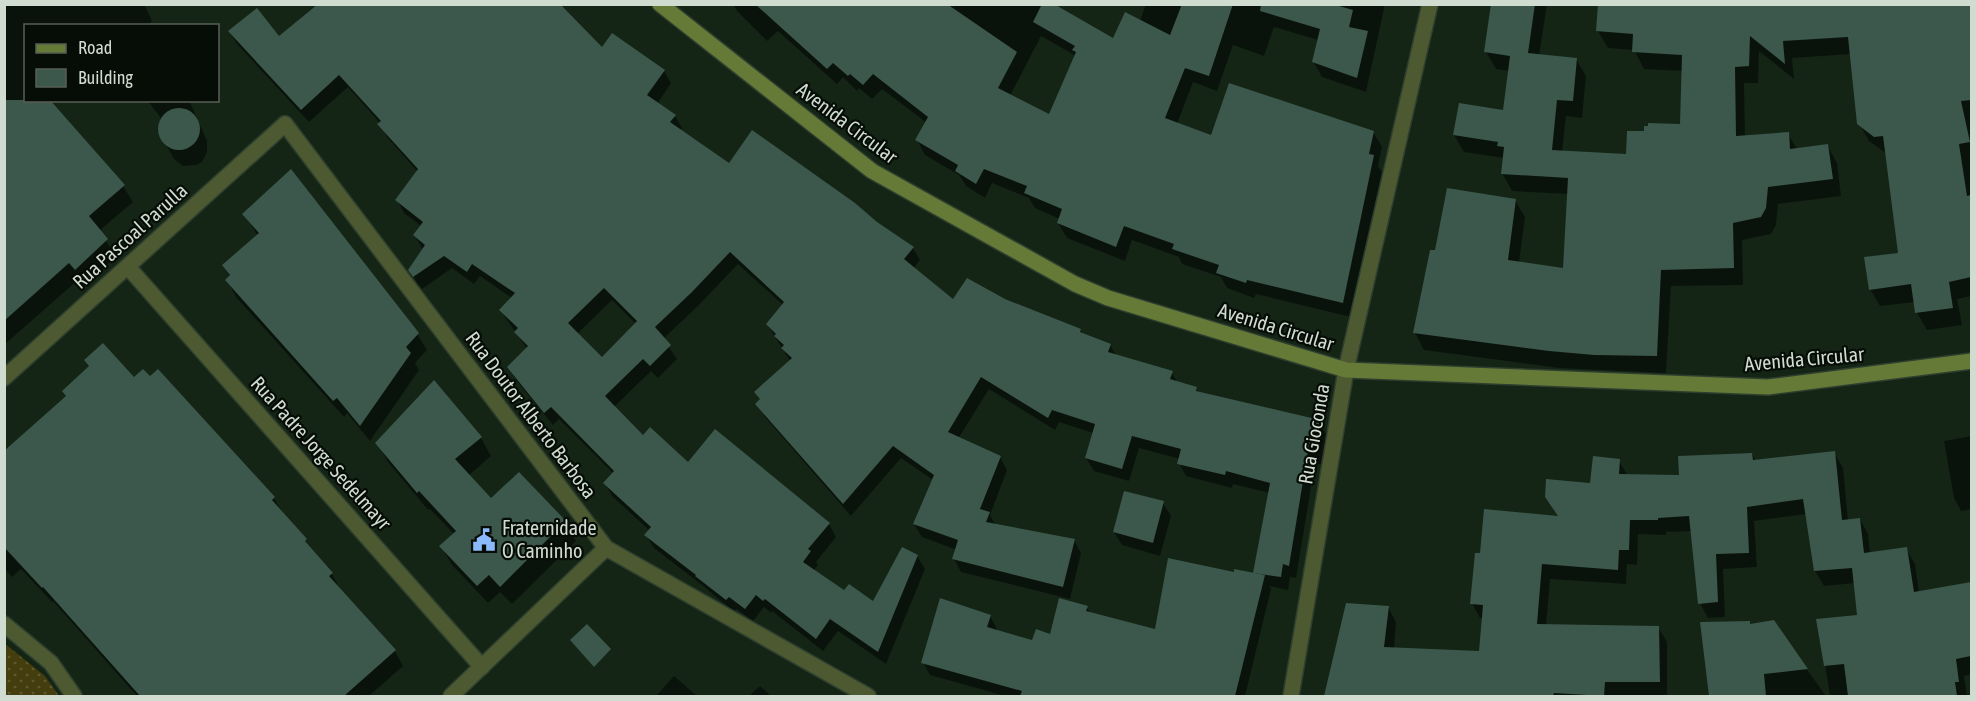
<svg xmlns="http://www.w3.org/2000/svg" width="1976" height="701" font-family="'Asap Condensed',sans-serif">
<defs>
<pattern id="park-dots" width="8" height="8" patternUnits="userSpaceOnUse" patternTransform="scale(1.5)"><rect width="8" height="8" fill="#443e0e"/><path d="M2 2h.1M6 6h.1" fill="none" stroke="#5e5930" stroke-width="1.8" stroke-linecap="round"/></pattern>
</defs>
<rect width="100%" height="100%" fill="#142515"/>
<path fill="url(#park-dots)" d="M4,643L45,676L59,696H5Z"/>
<g fill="#0007" fill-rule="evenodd">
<path d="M4,4H144L152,21L147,26H26V100L123,186L133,202L99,231L116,256L85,286L79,279L4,345Z"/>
<path d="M733,4H1052L1114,40L1140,21L1146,4H1385L1366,92L1322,77L1313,61L1318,40L1274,27L1264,56L1233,45L1217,91L1193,82L1177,124L1212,137L1373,132L1382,147L1378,166L1382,172L1351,317L1256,294L1254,298L1227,288L1221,277L1182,264L1179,257L1132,240L1125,261L1067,238L1058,223L1060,219L1035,208L1029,198L992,183L985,198L966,186L959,175L925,155L917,140L927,123L882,89L872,99L859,88L857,91L843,77L837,84L778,31L767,41L737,11ZM1041,36L1076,56L1050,117L1010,96Z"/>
<path d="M1493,4H1547L1539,56L1576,59L1586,76L1582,118L1566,116L1562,152L1627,155L1646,133L1682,125L1683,71L1644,69L1634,50L1608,48L1598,31L1600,4H1972V296L1957,299L1962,325L1927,330L1917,313L1915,302L1880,306L1870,289L1900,254L1887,154L1869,141L1859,123L1851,54L1792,58L1794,79L1759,51L1758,83H1744L1745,137L1788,134L1797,149L1827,145L1837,163L1841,196L1778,204L1776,225L1771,234L1742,240L1743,285L1671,286L1666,373L1559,368L1424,350L1415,333L1431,251L1436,252L1515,200L1525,217L1519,263L1564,270L1569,194L1512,191L1502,173L1504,158L1464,152L1454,135L1504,112L1510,71L1496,69L1486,52Z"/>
<path d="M230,32L278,38L602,50L664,71L671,83L657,104L675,116L682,128L680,131L730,165L877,224L913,248L920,260L914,268L954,302L1004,300L1080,330L1083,334L1110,345L1117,357L1172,373L1177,382L1196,388L1199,393L1319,421L1326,434L1322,465L1315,463L1296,578L1290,577L1288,590L1269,586L1271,589L1245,696H1247H1005L930,675L923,662L990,616L997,629V631L1033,642L1051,636L1087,607L1090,614L1156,631L1235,574L1256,575L1270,493L1233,484L1232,488L1186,476L1179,463L1180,459L1139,448L1129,481L1094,471L1086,458L1093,433L1059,422L1055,430L989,389L958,439L1000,457L1007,470L990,515L996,526L1074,540L1081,553L1070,599L961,572L954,559L957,550L922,537L914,524L933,480L901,458L851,516L765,417L757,404L761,401L756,392L790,361L767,324L783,305L738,264L699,305L663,339L677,359L658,378L651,371L614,407L643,437L688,464L829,524L836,537L816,562L818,565L813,571L845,592L874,604L917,556L925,569L886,664L838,631L823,651L772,611L771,613L764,607L753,621L737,609L734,612L702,585L654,548L646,535L650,531L612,496L605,483L614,474L559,419L553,425L516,380L509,367L527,349L501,311L512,298L480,276L474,284L452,268L422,289L417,283L410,270L423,250L415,236L421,226L404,213L397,200L418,172L387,137L380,123L348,87L309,122L237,44ZM612,300L636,324L602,359L577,334Z"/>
<path d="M147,100H189L207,141V152L202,162L196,165L183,166L174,159L158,130L161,118Z"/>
<path d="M244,214L417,334L427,350L415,363L419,370L370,441L347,413L344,417L236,297L227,280L230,277L224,266L258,236Z"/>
<path d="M86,361L134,379L150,378L158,371L274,498L283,513L332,574L340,589L339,590L395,651L403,666L369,696H134L136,695L53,601L52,602L21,569L12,577L4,568V445L8,449L67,397L90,368Z"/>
<path d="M1972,436V509L1961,511L1954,498L1944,441Z"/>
<path d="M481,438L491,456L468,476L491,500L519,474L565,522L576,541L512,604L500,592L488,603L452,565L441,546L454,534L430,509L428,510L388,462L377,443Z"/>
<path d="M1834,453L1843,468L1848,521L1860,519L1868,534L1870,553L1906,549L1915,564L1919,592L1972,584V674L1964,676L1967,696H1830L1818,620L1859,617L1855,583L1824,586L1815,571L1807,514L1754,521L1757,567L1723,569L1725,617L1708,618L1700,603L1692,531L1666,532V535L1638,534L1637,565L1627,564L1626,584L1550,579L1546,626L1658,627L1667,642V696H1334L1328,687L1388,607L1396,622L1394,649L1481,652L1483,619L1480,618L1472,603L1482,555L1559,517L1547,497L1591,485L1619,461L1628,476L1680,477L1752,454L1756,461Z"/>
<path d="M1163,503L1171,516L1160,556L1122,545L1114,532Z"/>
<path d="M1749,622L1751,625L1773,622L1826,696H1710L1702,623Z"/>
<path d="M674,676L697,696H656Z"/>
<path d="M760,686L771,696H749Z"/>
</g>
<g fill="#3c574c" fill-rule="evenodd">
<path d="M318,4H560L602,47L612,33L665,70L647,95L676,115L670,122L729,163L752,130L855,203L877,222L914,247L904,259L953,299L967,278L1005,299L1081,329L1080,332L1111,344L1108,352L1173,371L1170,379L1197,387L1196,391L1320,420L1315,453L1308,451L1289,566L1283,564L1281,577L1253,573L1270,483L1226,471L1225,475L1177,464L1181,449L1132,436L1122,469L1085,458L1095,424L1052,410L1048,418L981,377L948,432L1001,456L980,509L990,512L986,522L1075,539L1063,587L952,559L958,540L913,524L934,475L893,446L843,504L755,404L760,399L754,392L792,358L781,348L784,345L774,336L776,334L766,324L784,302L730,252L692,292L655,327L671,345L650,366L643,359L605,396L643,435L650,427L688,462L715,429L830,523L808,549L811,551L803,562L844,590L849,584L873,601L902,547L918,555L878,652L830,619L816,639L765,599L763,601L756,595L745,609L729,597L726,600L695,576L696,575L644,535L651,527L603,483L614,471L551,407L544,413L507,367L528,346L514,332L518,328L499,310L515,293L472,264L467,272L444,256L413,277L408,270L425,245L413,235L423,222L395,200L418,169L377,124L381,121L339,75L301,110L228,31L257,8L279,36ZM604,288L637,321L602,357L568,323Z"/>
<path d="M755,4H947L1017,52L998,88L1049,114L1076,52L1072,50L1075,46L1033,22L1042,4H1054L1113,38L1125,12L1170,35L1182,4H1233L1209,76L1185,68L1165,118L1211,135L1229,83L1374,131L1369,154L1374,155L1343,303L1247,280L1246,283L1216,273L1219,265L1172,249L1174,244L1124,226L1116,247L1057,223L1062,209L1024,193L1027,186L984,169L976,184L955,171L958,165L915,140L928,117L873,74L863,85L850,74L848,76L833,63L827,69Z"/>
<path d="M1261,4H1332L1353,10L1349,27L1368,31L1357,78L1312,62L1320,29L1260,11Z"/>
<path d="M1491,4H1535L1528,53L1577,58L1573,101L1557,100L1552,150L1626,154L1627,131H1644V126H1648V123L1680,124L1682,55L1632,52L1633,34L1596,31L1598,4H1971V100L1961,101L1970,142L1959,144L1967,196L1971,195V277L1949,282L1953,308L1915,313L1911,284L1869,290L1864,257L1898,253L1883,136L1874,137L1857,124L1848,37L1783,41L1785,64L1750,36L1749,66L1735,67L1736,136L1789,132L1790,149L1828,144L1833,179L1768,187L1766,208L1761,217L1733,223L1734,268L1661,270L1657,356L1594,355L1549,351L1413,333L1430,250H1435L1447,188L1516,199L1508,260L1563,268L1568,178L1501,174L1504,147L1497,146L1498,142L1453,135L1459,103L1503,110L1510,56L1484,52Z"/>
<path d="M4,100H50L125,185L89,216L108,239L75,270L69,263L4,321Z"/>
<circle cx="179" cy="129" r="21"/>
<path d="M291,169L419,333L406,347L411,353L360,426L337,398L333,401L225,280L230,275L222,265L259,233L242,214Z"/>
<path d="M103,343L134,377L143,369L150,376L158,369L275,497L272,500L307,539L305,541L333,573L329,576L396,650L344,696H140L43,587L42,588L4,547V451L66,396L62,391L89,366L84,360Z"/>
<path d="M434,380L482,437L455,459L491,498L519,472L566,521L500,587L489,575L477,586L439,546L456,531L419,491L417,493L375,443Z"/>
<path d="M1835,451L1842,520L1860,518L1864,553L1907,547L1914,592L1971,582V656L1956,659L1959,682H1955L1957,696H1848L1844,664L1824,666L1816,619L1857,615L1852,568L1814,571L1803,499L1747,507L1749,553L1716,554L1718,602L1698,604L1689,516L1658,518V520H1630L1629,550H1619L1618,570L1542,564L1537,624L1659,626L1660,682H1605L1604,696L1554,693L1553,696H1324L1346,603L1389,606L1384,647L1479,651L1483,605L1470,604L1475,553H1480L1484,509L1558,516L1545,497L1546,479L1590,483L1593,456L1620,459L1619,474L1679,475L1678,456L1752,453L1753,460Z"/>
<path d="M1124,491L1164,501L1153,543L1113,532Z"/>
<path d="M1168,558L1234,572V569L1265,575L1235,696H1020L1022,691L921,663L940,598L991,615L987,627L1032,640L1036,629L1050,634L1059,598L1088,606L1086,611L1155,629Z"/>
<path d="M1774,620L1808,669L1764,674L1766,696H1709L1700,622L1750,621V624Z"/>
<path d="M587,624L611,649L594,667L570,640Z"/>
</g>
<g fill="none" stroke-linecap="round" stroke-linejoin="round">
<g stroke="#2e3f2f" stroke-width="18">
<path id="lane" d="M285,124L606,548"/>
</g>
<g stroke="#2e3f2f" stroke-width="18">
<g id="street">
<path d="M128,267L482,667"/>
<path d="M4,378L285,124"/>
<path d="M4,624L51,663L74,696"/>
<path d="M451,696L606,548L868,696"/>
<path d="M1291,696L1346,370L1430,4"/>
</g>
</g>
<g stroke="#2e3f2f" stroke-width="18">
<path id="secondary" d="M660,4L872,171L1075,284L1108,298L1346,370L1768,387L1972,361"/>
</g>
<use href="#lane" stroke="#4d5a31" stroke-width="15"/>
<use href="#street" stroke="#4d5a31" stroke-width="15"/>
<use href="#secondary" stroke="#657a37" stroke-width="15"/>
</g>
<defs>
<g id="civic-bare" transform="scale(1.8)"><path d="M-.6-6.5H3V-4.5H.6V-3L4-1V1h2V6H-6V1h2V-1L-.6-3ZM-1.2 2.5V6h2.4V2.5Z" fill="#8bbafc" stroke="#060c06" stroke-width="2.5" paint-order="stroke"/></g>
</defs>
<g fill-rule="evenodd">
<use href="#civic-bare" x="484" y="540"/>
</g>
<g text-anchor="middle" stroke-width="4.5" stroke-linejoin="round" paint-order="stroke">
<g font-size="20" fill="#d1dcd1" stroke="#060c06">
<text transform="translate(847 123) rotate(37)" y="7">Avenida Circular</text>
<text transform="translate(130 236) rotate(-42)" y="7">Rua Pascoal Parulla</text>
<text transform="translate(1276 327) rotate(17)" y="7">Avenida Circular</text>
<text transform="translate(1804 359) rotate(-5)" y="7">Avenida Circular</text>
<text transform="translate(531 415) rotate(53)" y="7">Rua Doutor Alberto Barbosa</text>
<text transform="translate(1314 434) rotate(-80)" y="7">Rua Gioconda</text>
<text transform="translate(321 453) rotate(48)" y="7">Rua Padre Jorge Sedelmayr</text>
</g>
<g font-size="20" fill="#d1dcd1" stroke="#060c06" text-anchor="start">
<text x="502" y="535">Fraternidade<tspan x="502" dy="23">O Caminho</tspan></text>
</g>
</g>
<rect width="1976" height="701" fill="none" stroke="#d1dcd1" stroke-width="12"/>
<rect x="24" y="24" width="195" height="78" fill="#060c06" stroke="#575f57" stroke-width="1.5"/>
<rect x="36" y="44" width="30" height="9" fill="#657a37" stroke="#575f57" stroke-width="1.5"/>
<text x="78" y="54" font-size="18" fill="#d1dcd1">Road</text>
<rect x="36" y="69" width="30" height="18" fill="#3c574c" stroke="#575f57" stroke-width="1.5"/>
<text x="78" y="84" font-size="18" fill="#d1dcd1">Building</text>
</svg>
